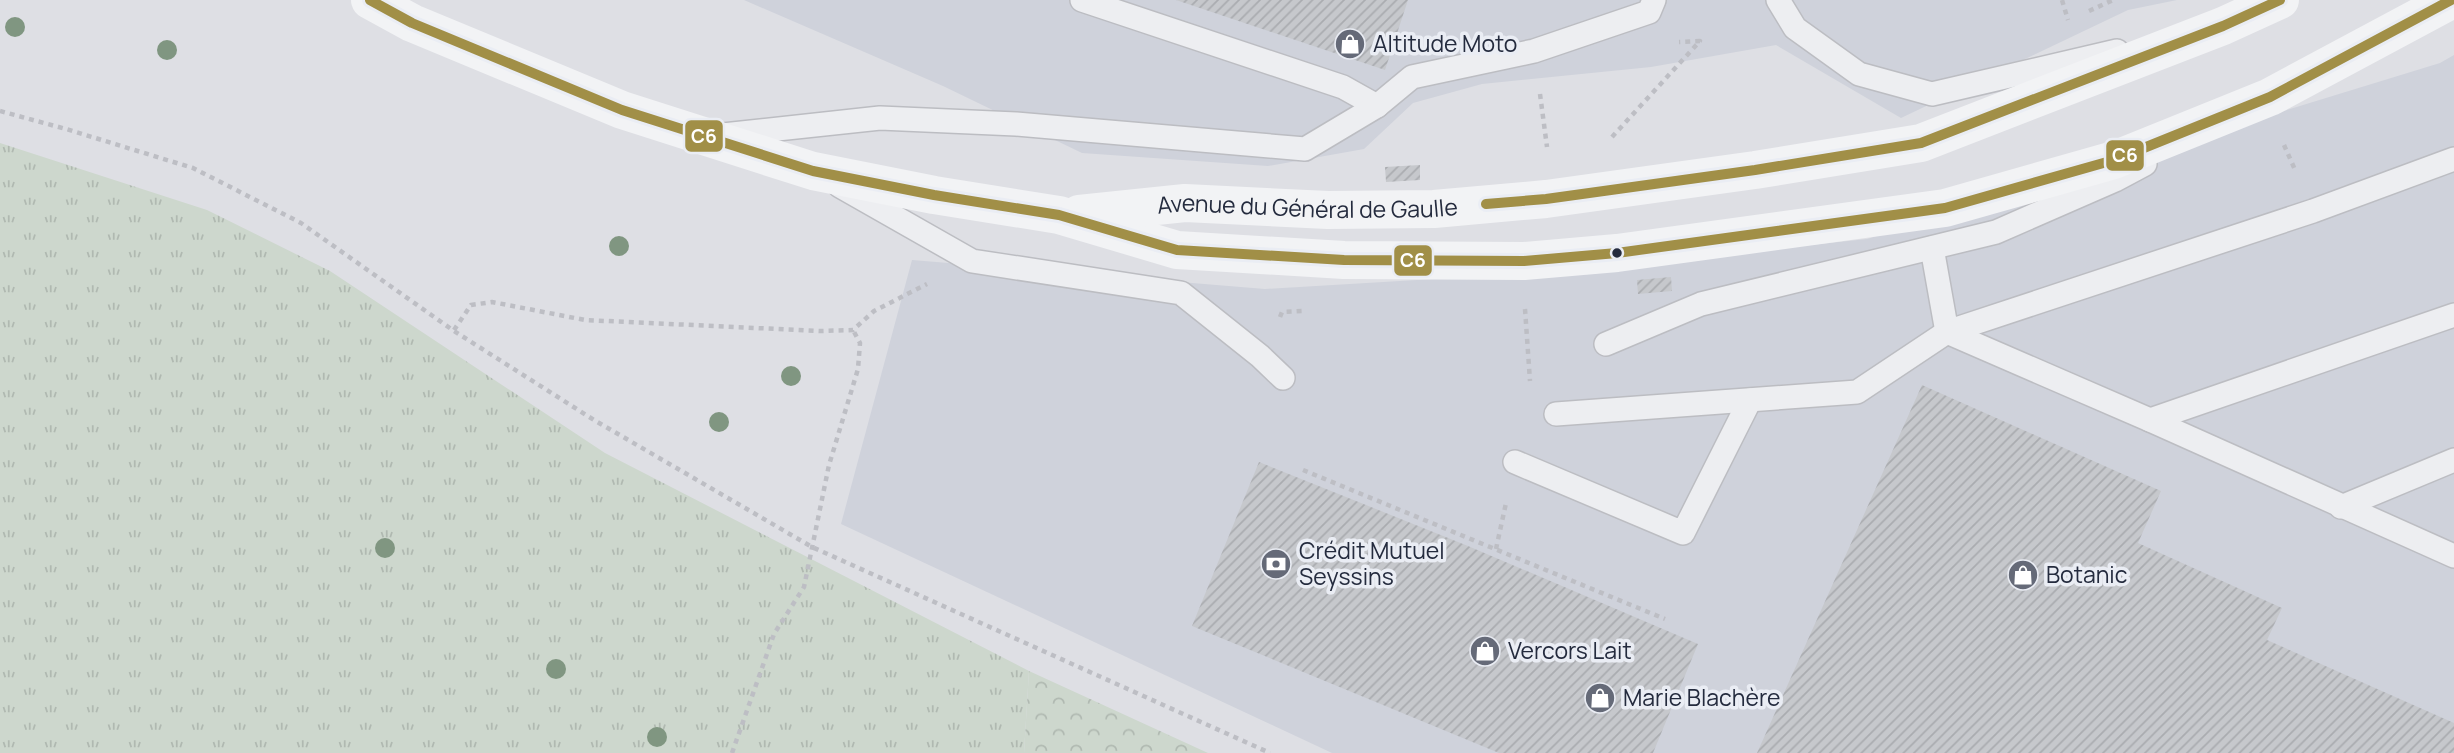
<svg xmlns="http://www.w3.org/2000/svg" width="2454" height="753" font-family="Manrope,sans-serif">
<defs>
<pattern id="grass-tufts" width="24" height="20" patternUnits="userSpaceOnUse" patternTransform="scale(1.75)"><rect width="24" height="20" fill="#cdd7cd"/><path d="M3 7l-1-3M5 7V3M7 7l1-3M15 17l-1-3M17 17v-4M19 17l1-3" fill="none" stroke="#b0b9b1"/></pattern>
<pattern id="forest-crowns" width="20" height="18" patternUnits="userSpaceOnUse" patternTransform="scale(1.75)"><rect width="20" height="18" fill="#cdd7cd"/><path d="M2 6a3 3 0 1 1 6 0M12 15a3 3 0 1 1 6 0" fill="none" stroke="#b0b9b1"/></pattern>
<pattern id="building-hatch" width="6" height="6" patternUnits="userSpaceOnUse" patternTransform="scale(1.75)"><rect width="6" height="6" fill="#c6c8cc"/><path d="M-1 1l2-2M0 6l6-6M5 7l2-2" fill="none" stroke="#aaacb0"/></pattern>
</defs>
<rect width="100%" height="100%" fill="#dedfe4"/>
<g fill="#cfd2db">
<path d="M744,0H2177L2128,10L1901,118L1776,45L1651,67L1482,84L1413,103L1364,149L1268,166L1082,153L943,86Z"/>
<path d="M2454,55V753H1332L841,524L912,260L1265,289L1567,271L1867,239L2440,63Z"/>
</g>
<path fill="url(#grass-tufts)" d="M0,143L207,210L330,271L605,453L1029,671L1024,753H0Z"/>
<path fill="url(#forest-crowns)" d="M1029,671L1208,753H1024Z"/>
<g fill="url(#building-hatch)">
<path d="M1176,0H1408L1385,70Z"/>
<path d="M1420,165V180L1386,182L1385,167Z"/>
<path d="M1671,277L1672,291L1638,294L1637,280Z"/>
<path d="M1922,385L2161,491L2138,543L2282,608L2267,640L2454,723V753H1757Z"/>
<path d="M1259,462L1468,546L1698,644L1653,753H1499L1192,626Z"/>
</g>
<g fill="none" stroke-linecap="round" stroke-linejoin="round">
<g stroke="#bcbdc2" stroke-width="26">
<g id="lane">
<path d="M1082,0L1343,87L1377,106"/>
<path d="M1778,0L1795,28L1859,74L1932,94L2117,51"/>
<path d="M723,135L880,118L1016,124L1305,149L1377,106L1412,77L1534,51L1649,12L1654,0"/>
<path d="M840,186L972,261L1181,293L1260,356L1283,378"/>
<path d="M1932,248L1947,332L2313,211L2454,159"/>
<path d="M1606,344L1701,304L1996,232L2115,180L2145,164"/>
<path d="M1556,414L1857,392L1947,332L2150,420L2454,556"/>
<path d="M2150,420L2454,315"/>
<path d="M1515,462L1683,533L1750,400"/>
<path d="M2341,507L2454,460"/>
</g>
</g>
<g stroke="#bdbec4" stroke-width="4.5" stroke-dasharray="5 5" stroke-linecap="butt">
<path d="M2062,0L2068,20"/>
<path d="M2089,11L2113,0"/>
<path d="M1540,94L1547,147"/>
<path d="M0,111L66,129L193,168L301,223L454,331L594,420L812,547L1270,753"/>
<path d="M1612,137L1700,41L1679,42"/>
<path d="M2284,145L2296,172"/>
<path d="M1525,309L1530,381"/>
<path d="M1280,317L1282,312L1303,311"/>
<path d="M454,330L471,305L492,302L585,320L820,331L853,330L874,311L927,284"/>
<path d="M1303,470L1665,619"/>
<path d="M1496,549L1506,503"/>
<path d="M732,753L774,634L804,587L829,465L858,369L860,343L853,330"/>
</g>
<use href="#lane" stroke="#edeef1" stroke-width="23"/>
<g stroke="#f2f3f5" stroke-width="38">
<path d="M370,0L412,23L622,110L813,171L934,195L1059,215L1177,250L1344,260L1524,261L1617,253L1945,208L2114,160L2270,97L2451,0"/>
<path id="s1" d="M1079,214L1185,203L1328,210L1434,209L1546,199L1755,170L1921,143L2223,26L2280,0"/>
</g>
<g stroke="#eaedf4" stroke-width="16">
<g id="bus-1">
<path d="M370,0L412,23L622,110L813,171L934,195L1059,215L1177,250L1344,260L1524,261L1617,253L1945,208L2114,160L2270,97L2451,0"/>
<path d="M1486,204L1546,199L1755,170L1921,143L2223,26L2280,0"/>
</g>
</g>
<use href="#bus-1" stroke="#a18f47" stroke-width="10"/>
</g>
<g fill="#809681">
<circle cx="15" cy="27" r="10"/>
<circle cx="167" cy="50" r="10"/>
<circle cx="619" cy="246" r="10"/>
<circle cx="791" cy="376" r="10"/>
<circle cx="719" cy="422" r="10"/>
<circle cx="385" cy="548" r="10"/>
<circle cx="556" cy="669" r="10"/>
<circle cx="657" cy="737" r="10"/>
</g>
<defs>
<g id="shop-disc" transform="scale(1.575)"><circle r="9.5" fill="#656a78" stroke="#eaedf4"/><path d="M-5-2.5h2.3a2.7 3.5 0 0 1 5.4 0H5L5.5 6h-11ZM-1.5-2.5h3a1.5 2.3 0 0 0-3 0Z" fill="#fff"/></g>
<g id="bank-disc" transform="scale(1.575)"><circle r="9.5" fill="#656a78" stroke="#eaedf4"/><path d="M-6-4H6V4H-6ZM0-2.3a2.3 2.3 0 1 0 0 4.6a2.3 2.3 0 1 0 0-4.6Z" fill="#fff"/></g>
</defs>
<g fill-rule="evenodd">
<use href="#shop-disc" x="1350" y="44"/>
<use href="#bank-disc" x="1276" y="564"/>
<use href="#shop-disc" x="2023" y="575"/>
<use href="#shop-disc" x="1485" y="651"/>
<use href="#shop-disc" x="1600" y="698"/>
</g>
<circle fill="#242b3e" stroke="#eaedf4" stroke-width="2.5" cx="1617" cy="253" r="6"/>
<g text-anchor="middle" stroke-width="7" stroke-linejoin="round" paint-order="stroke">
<g font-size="23" fill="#242b3e" stroke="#eaedf4" text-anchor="start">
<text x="1373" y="52">Altitude Moto</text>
<text x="1299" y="559">Crédit Mutuel<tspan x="1299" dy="26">Seyssins</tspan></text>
<text x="2046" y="583">Botanic</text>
<text x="1508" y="659">Vercors Lait</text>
<text x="1623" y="706">Marie Blachère</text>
</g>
<g font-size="23" fill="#242b3e" stroke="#eaedf4">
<text dy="8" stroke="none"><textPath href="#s1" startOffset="229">Avenue du Général de Gaulle</textPath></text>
</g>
</g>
<g stroke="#eaedf4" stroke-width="2.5">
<rect x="684" y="119" width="40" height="34" rx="7" fill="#a18f47"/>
<rect x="2105" y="139" width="40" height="33" rx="7" fill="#a18f47"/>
<rect x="1393" y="244" width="40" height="33" rx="7" fill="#a18f47"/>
</g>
<g font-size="19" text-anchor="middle" font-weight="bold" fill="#fff">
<text x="704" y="143">C6</text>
<text x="2125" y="162">C6</text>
<text x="1413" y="267">C6</text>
</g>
</svg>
